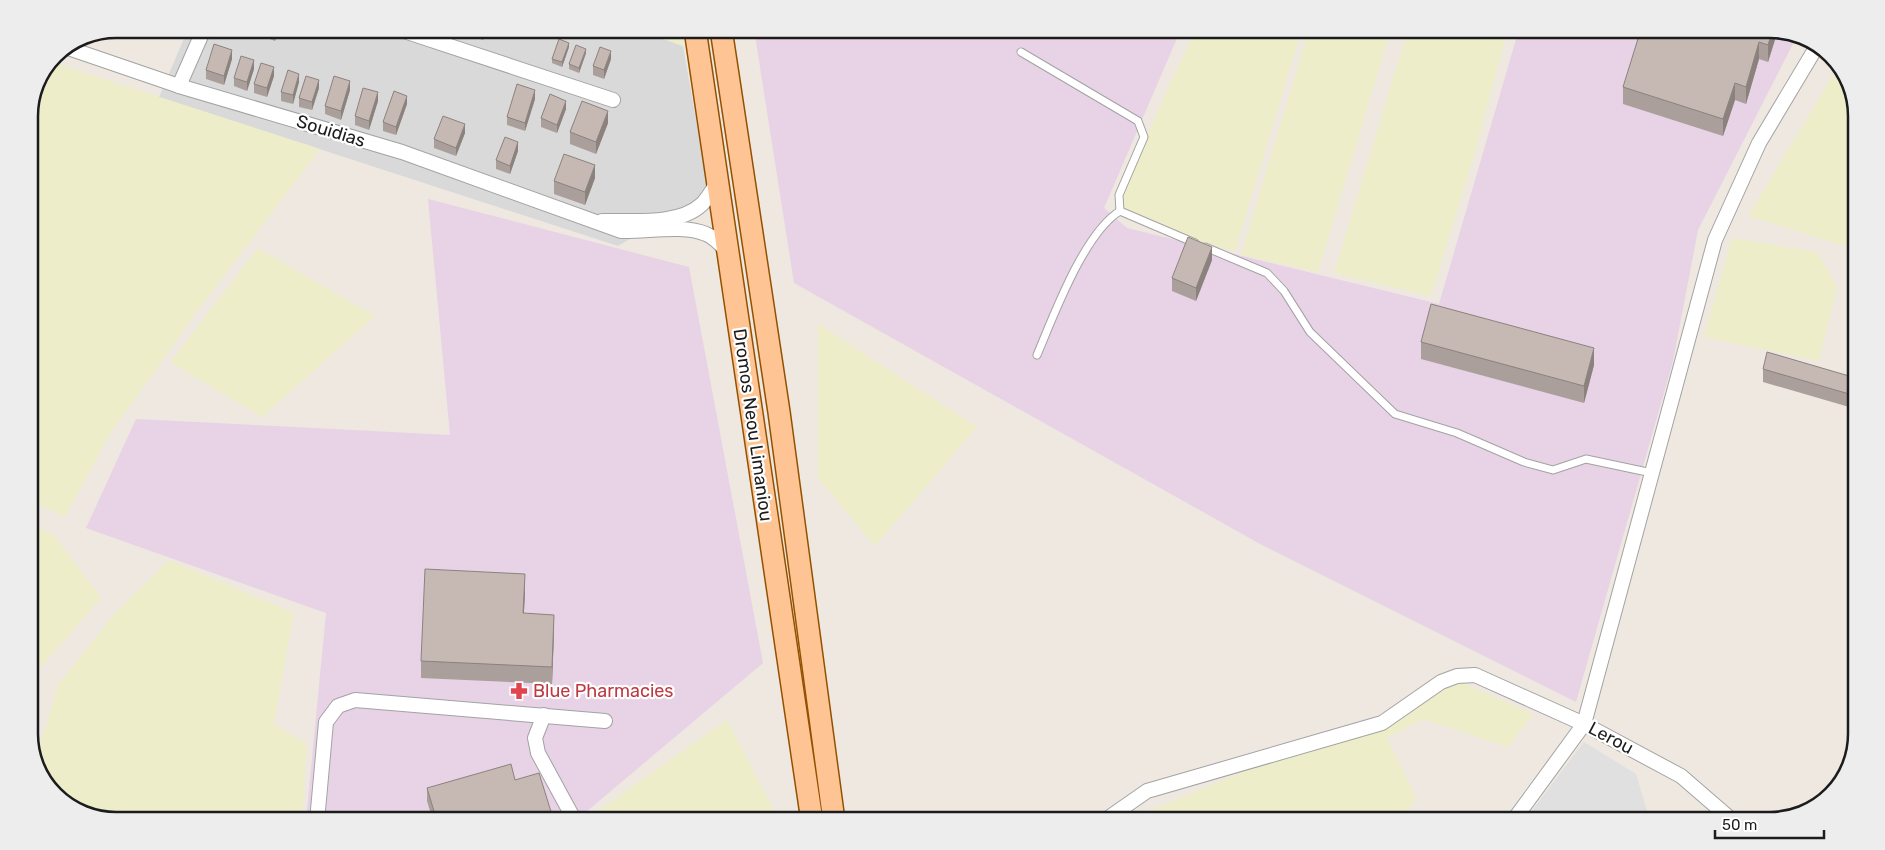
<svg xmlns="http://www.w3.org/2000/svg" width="1885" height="850" font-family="Rubik,sans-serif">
<rect width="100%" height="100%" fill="#eee8e0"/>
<path fill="#dad9d9" d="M188,29H636L683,46L709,193L618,246L159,97Z"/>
<g fill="#e7d2e6">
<path d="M754,29H1181L1104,208L1127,228L1439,304L1519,29H1770L1798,34L1698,230L1673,361L1576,702L1262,545L794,283Z"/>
<path d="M428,199L689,267L763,663L580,817L582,821H306L326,613L86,528L136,419L450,435Z"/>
</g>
<g fill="#eeedca">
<path d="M636,29H681L683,46Z"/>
<path d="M1197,29H1302L1235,252L1135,220L1119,201L1170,83Z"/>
<path d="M1309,29H1391L1318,272L1241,255Z"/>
<path d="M1408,29H1508L1474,156L1431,296L1334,273Z"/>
<path d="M51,62L320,149L202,305L110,434L65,517L29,500V110Z"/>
<path d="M1839,65L1856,110V260L1851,248L1748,216Z"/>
<path d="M1732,238L1817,252L1837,287L1819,361L1704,337Z"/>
<path d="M258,248L375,316L262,417L170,362Z"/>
<path d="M818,324L977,427L875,546L818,478Z"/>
<path d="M29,523L54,535L101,598L29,681Z"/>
<path d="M169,560L294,613L274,724L307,744L302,821H115L82,815L46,787L36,760L58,685L115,613Z"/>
<path d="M1461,682L1533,714L1508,747L1424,719L1387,738L1416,797L1401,821H1124Z"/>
<path d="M727,720L780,821H591L589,817Z"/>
</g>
<path fill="#e0e0e0" d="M1584,742L1636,774L1650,821H1524Z"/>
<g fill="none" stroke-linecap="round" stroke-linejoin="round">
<g stroke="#a3a3a3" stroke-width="9">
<g id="service">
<path d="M1021,52L1138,121L1144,137L1119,195L1120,211"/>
<path d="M1120,211L1195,243"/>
<path d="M1205,247L1267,273L1284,291L1310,332L1395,414L1457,433L1524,462L1553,470L1586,459L1652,473"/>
<path d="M1037,355C1054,315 1084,233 1120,211"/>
</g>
</g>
<g stroke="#a3a3a3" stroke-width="16">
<g id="minor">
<path d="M398,29L613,100"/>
<path d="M65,47L179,86L402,152L621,231C647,232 683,224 706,234C714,237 721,245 727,251"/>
<path d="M179,86L204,29"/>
<path d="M602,221C631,220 678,226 701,205C707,200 712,190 717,183"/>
<path d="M544,715L535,738L538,753L575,821"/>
<path d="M317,821L326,722L338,706L355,700L605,721"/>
<path d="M1104,821L1147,791L1382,723L1441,682L1457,676L1475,675L1584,724L1681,776L1733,821"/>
<path d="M1513,821L1584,724L1715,240L1759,143L1817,46"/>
</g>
</g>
<g stroke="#935100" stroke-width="24">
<g id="primary">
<path d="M695,29L812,821"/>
<path d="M721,29L779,412L834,821"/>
</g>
</g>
<use href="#service" stroke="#fff" stroke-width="7"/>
<use href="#minor" stroke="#fff" stroke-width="14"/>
<use href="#primary" stroke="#ffc494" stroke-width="21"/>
</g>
<g fill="#aa9f9b">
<path d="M115,29L111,38L97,32Z"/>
<path d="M227,29H241L239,33Z"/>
<path d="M248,29H279L275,41L248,31Z"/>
<path d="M450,29H487L483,40Z"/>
<path d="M1770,29L1778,30L1768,62L1759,59L1746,104L1735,100L1723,136L1623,104V87Z"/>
<path d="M569,47L562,67L552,63V59Z"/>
<path d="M586,53L579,73L569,69V64Z"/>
<path d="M232,59L224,85L206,79V70Z"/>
<path d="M611,59L604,79L593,75V66Z"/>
<path d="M254,69L247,91L234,86V78Z"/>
<path d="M274,76L267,97L254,93V84Z"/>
<path d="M299,82L293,104L281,101V92Z"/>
<path d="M319,88L312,110L299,107V98Z"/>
<path d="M350,90L341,120L325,114V106Z"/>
<path d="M535,99L525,131L507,125V117Z"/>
<path d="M378,101L369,130L355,125V116Z"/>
<path d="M407,104L396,135L383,131V122Z"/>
<path d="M566,109L557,133L541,127V118Z"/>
<path d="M608,123L596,154L570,144V132Z"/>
<path d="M465,133L456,156L434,148V139Z"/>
<path d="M518,151L510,174L496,169V160Z"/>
<path d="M595,178L585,205L554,194V181Z"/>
<path d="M1212,260L1196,301L1172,291V278Z"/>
<path d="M1421,342L1594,365L1584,403L1421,359Z"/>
<path d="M1856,343V367L1854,366V353Z"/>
<path d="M1763,369L1856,378V409L1763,382Z"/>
<path d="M525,591L524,613L554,632L552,684L421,678V661Z"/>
<path d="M515,780L553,818L570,821H433L427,801V788Z"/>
</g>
<g fill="#8b827e">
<path d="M111,29H115L111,38Z"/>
<path d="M276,29H279L275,41V33Z"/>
<path d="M483,29H487L483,40Z"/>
<path d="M1773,29L1778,30L1768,62V45Z"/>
<path d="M1759,42V59L1746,104V87Z"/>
<path d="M569,43V47L562,67V62Z"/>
<path d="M586,49V53L579,73V68Z"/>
<path d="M232,50V59L224,85V76Z"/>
<path d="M611,51V59L604,79V70Z"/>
<path d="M254,60V69L247,91V82Z"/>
<path d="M274,67V76L267,97V88Z"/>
<path d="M299,74V82L293,104V95Z"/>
<path d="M319,80V88L312,110V102Z"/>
<path d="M350,81V90L341,120V111Z"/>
<path d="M1735,83V100L1723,136V119Z"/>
<path d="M535,90V99L525,131V123Z"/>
<path d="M378,92V101L369,130V121Z"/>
<path d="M407,96V104L396,135V127Z"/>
<path d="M566,101V109L557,133V125Z"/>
<path d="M608,111V123L596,154V142Z"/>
<path d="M465,124V133L456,156V148Z"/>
<path d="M518,142V151L510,174V166Z"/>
<path d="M595,165V178L585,205V192Z"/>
<path d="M1212,247V260L1196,301V288Z"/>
<path d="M1594,348V365L1584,403V386Z"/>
<path d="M525,574V591L523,630V613Z"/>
<path d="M554,615V632L552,684V667Z"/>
</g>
<g fill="#c6b9b4" stroke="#8b827e">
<path d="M264,29H276L275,33Z"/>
<path d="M1641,29H1773L1768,45L1759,42L1746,87L1735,83L1723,119L1623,87Z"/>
<path d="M559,39L569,43L562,62L552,59Z"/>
<path d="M214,44L232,50L224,76L206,70Z"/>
<path d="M576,45L586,49L579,68L569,64Z"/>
<path d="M600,47L611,51L604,70L593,66Z"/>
<path d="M241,56L254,60L247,82L234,78Z"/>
<path d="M261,63L274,67L267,88L254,84Z"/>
<path d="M288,70L299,74L293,95L281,92Z"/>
<path d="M306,76L319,80L312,102L299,98Z"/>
<path d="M334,76L350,81L341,111L325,106Z"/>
<path d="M517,84L535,90L525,123L507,117Z"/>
<path d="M363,88L378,92L369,121L355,116Z"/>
<path d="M394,91L407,96L396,127L383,122Z"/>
<path d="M550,94L566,101L557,125L541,118Z"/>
<path d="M582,101L608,111L596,142L570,132Z"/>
<path d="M443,116L465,124L456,148L434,139Z"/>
<path d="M505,137L518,142L510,166L496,160Z"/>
<path d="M564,154L595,165L585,192L554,181Z"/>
<path d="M1188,237L1212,247L1196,288L1172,278Z"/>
<path d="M1431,304L1594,348L1584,386L1421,342Z"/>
<path d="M1856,343V354L1854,353Z"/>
<path d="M1767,352L1856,378V396L1763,369Z"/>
<path d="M425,569L525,574L523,613L554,615L552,667L421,661Z"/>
<path d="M511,764L515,780L539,773L553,818L567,814L570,821H437L427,788Z"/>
</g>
<defs>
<g id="pharmacy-bare" transform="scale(1.35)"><path d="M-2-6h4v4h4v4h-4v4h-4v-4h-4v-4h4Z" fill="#e0444e" stroke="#fff" stroke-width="2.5" paint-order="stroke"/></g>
</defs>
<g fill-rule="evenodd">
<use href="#pharmacy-bare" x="519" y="691"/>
</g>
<g text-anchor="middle" stroke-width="4.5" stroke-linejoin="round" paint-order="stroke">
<g font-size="18" fill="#1c1c1c" stroke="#fff">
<text transform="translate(331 131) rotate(17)" y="6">Souidias</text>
<text transform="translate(753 425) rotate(82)" y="6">Dromos Neou Limaniou</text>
<text transform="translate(1611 738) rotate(28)" y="6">Lerou</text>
</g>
<g font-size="18" fill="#be3a42" stroke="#fff" text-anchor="start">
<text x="533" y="697">Blue Pharmacies</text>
</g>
</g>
<path d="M0 0H1885V850H0ZM116 38H1770A78 78 0 0 1 1848 116V734A78 78 0 0 1 1770 812H116A78 78 0 0 1 38 734V116A78 78 0 0 1 116 38Z" fill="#ededed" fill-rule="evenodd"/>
<path fill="none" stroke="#1c1c1c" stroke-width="2.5" d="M116 38H1770A78 78 0 0 1 1848 116V734A78 78 0 0 1 1770 812H116A78 78 0 0 1 38 734V116A78 78 0 0 1 116 38Z"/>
<path d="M1715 830v8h109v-8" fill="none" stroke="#1c1c1c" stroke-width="2.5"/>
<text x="1722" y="830" font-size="15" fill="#1c1c1c" stroke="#ffffff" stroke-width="4" paint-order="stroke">50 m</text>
</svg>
